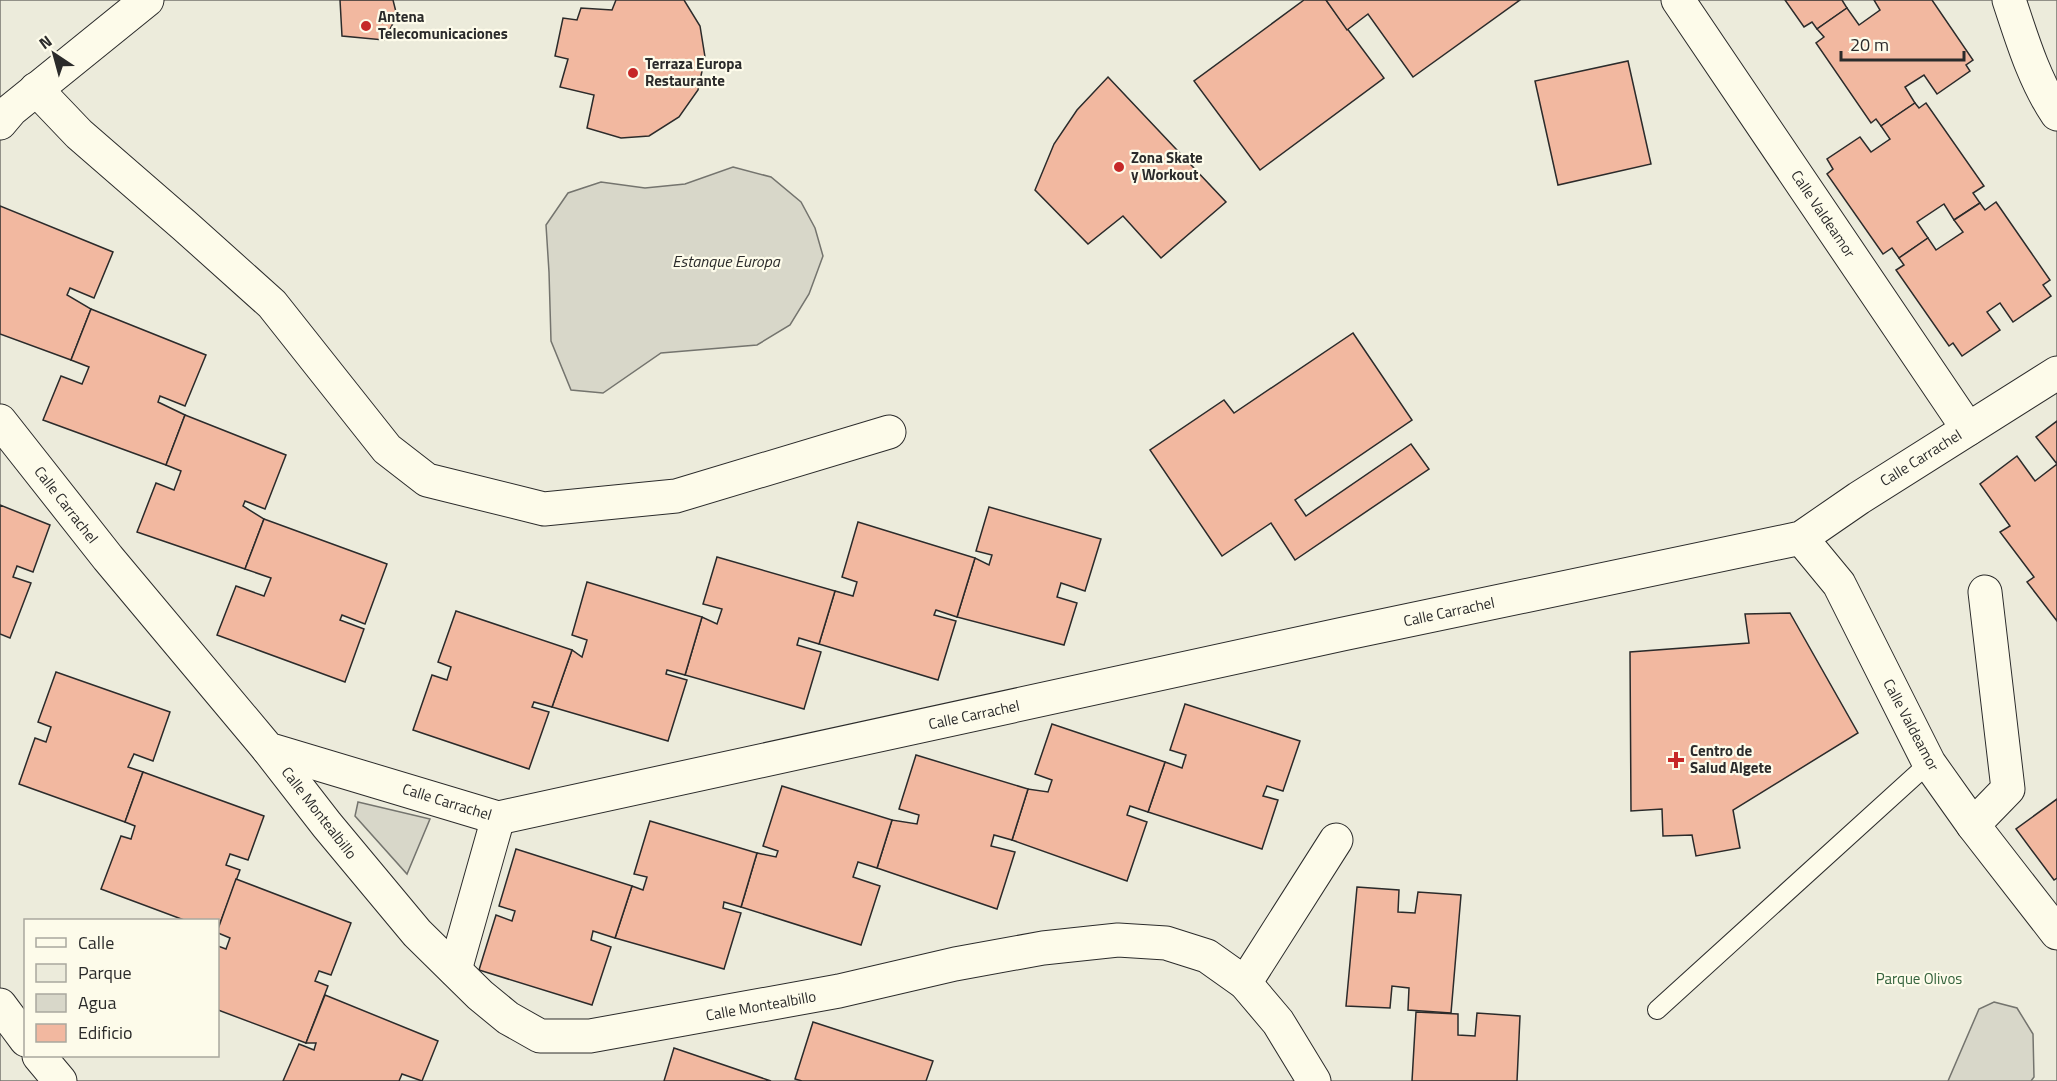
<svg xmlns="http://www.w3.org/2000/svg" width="2057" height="1081" font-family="'Titillium Web',sans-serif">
<rect width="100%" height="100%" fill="#fdfbea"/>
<path fill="#ecebdb" stroke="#74746e" stroke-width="1.5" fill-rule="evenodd" d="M0,0H2057V1081H0ZM26,920H218V1056H26Z"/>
<g fill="#d8d7c9" stroke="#74746e" stroke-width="1.5">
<path d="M733,167L771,177L801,202L815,228L823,256L809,294L790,325L757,345L661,353L603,393L571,390L551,341L549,272L546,225L568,193L601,182L645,188L685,184Z"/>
<path d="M358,802L430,819L407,874L355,816Z"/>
<path d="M1994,1002L2017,1008L2033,1034L2034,1077L2031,1081H1948L1979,1009Z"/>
</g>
<g fill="#f2b8a0" stroke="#2b2b2b" stroke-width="1.5">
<path d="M340,0H393L397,16L384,40L342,36Z"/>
<path d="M616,0H684L700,26L705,57L698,90L679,117L649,136L621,138L587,128L594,95L560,87L568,59L555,56L563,18L577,20L581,8L612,10Z"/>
<path d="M1304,0H1326L1384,78L1260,170L1194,81Z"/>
<path d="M1326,0H1520L1413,77L1368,14L1347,30Z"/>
<path d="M1785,0H1842L1847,8L1817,29L1812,22L1804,27Z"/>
<path d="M1874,0H1932L1973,60L1966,65L1970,71L1937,94L1924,75L1905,87L1915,103L1881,126L1876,119L1871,123L1816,43L1824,37L1817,29L1847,8L1859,25L1880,10Z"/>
<path d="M1628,61L1651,164L1558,185L1535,81Z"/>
<path d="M1108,77L1226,202L1161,258L1123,216L1088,244L1035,190L1054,144L1077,110Z"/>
<path d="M1915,103L1919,108L1926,103L1984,186L1973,193L1980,203L1954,220L1944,204L1917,222L1928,238L1899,258L1892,248L1883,254L1827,174L1833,169L1827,159L1860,137L1871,152L1890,139L1881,126Z"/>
<path d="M1996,202L2050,280L2043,285L2051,296L2013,322L2000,303L1987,312L2000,330L1962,356L1953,343L1949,346L1896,270L1904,265L1899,258L1928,238L1936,250L1963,232L1954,220L1980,203L1985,210Z"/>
<path d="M0,206L113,252L94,298L70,288L67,295L91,309L71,360L0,334Z"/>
<path d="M91,309L206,355L185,406L160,396L158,402L185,415L166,465L43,420L61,376L82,384L89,367L71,360Z"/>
<path d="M1353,333L1412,420L1295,500L1306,516L1411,444L1429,469L1295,560L1271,523L1222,556L1150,450L1224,400L1234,413Z"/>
<path d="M185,415L286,455L265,509L245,501L243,506L264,519L245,569L137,532L156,483L174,490L181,471L166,465Z"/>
<path d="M2057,421V621L2027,582L2034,577L2000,532L2010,526L1980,484L2017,456L2035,481L2057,464L2036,437Z"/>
<path d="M0,505L50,525L33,572L17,566L13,577L31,583L10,638L0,634Z"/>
<path d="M989,507L1101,539L1085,591L1061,583L1057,597L1077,603L1064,645L957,617L975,558L989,565L992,555L976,551Z"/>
<path d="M264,519L387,564L365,624L342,615L340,620L364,629L345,682L217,635L236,586L264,596L271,578L245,569Z"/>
<path d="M858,522L975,558L957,617L936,610L934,615L956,621L938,680L819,644L835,591L853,596L857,582L842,577Z"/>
<path d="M717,557L835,591L819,644L799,638L797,645L821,652L804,709L685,675L702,617L717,624L722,609L703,604Z"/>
<path d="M587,582L702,617L685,675L667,670L666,674L687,680L668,741L552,707L572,650L582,657L587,640L572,635Z"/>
<path d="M456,611L572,650L552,707L534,702L532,707L549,712L529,769L413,730L432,675L447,680L451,667L438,662Z"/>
<path d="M1790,613L1858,733L1733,810L1740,848L1696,856L1692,835L1663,836L1662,809L1631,811L1630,652L1749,643L1745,614Z"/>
<path d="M56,672L170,712L153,761L134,754L128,767L143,772L125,822L19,784L35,738L46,742L51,727L38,722Z"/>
<path d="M1185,704L1300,741L1283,791L1267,786L1263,796L1278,800L1262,849L1148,812L1165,762L1182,768L1186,755L1170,750Z"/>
<path d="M1052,724L1165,762L1148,812L1130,806L1127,815L1147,822L1127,881L1012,840L1028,789L1048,792L1052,780L1035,774Z"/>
<path d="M916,755L1028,789L1012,840L994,835L991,846L1015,852L997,909L877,868L892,820L917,824L919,815L899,809Z"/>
<path d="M143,772L264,816L248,860L230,854L226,865L240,870L218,929V920H184L101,889L121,836L131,839L135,826L125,822Z"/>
<path d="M782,786L892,820L877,868L858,862L853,877L880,886L861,945L741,907L757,853L776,857L778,851L763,846Z"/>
<path d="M2057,799V878L2054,880L2016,829Z"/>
<path d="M650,821L757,853L741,907L724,902L723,908L741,913L724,969L615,938L632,886L643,890L647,877L634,874Z"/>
<path d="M516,849L632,886L615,938L593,931L591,940L611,947L592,1005L479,970L496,915L512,921L515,911L499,906Z"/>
<path d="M236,879L351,923L331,975L319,971L315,981L328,986L306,1043L218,1010V946L226,949L230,938L218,933V929Z"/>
<path d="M1357,887L1399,890L1398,912L1415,913L1418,892L1461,895L1451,1013L1408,1010L1409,988L1392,986L1390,1008L1346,1006Z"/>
<path d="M325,995L438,1041L422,1081L402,1074L399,1081H283L299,1044L314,1050L316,1043H306Z"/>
<path d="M1416,1012L1458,1014V1035L1475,1036L1477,1013L1520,1016L1517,1081H1412Z"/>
<path d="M813,1022L933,1061L926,1081H802L795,1079Z"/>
<path d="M674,1048L771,1081H664Z"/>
</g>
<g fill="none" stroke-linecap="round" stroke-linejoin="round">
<g stroke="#2b2b2b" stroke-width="20">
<path id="lane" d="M1657,1010L1929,763"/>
</g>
<g stroke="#2b2b2b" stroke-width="35">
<g id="street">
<path d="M1678,0L1968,429"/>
<path d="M2009,0C2022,39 2034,80 2057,114"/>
<path d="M36,89L79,134L185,226L272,304L387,449L427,480L544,509L676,496L889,432"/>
<path d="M0,123L11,110L147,0"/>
<path d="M0,421L108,558L268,749L498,818L1343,634L1801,538L1859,498L2057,373"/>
<path d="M1801,538L1839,584L1929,763L1973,825L2057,933"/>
<path d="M268,749L327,825L417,933L480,995L508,1018L540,1036H590L839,991L955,964L1043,948L1118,940L1166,943L1207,956L1245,983L1278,1022L1314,1081"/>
<path d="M1973,825L2008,789L1985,592"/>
<path d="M455,970L498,818"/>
<path d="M1245,983L1336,840"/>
<path d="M0,1005L26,1040"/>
<path d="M39,1056L60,1081"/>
</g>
</g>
<use href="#lane" stroke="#fdfbea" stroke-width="18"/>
<use href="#street" stroke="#fdfbea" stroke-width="33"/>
</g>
<g fill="#c62828" stroke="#fdfbea" stroke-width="2">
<circle cx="366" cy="26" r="6"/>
<circle cx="633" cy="73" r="6"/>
<circle cx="1119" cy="167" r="6"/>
<path d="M1673 751h6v6h6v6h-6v6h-6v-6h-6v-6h6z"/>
</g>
<g text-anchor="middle" stroke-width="4.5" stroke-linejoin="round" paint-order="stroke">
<g font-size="15" font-weight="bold" fill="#2b2b2b" stroke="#fdfbea" text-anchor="start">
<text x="378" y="22">Antena<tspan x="378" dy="17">Telecomunicaciones</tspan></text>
<text x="645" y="69">Terraza Europa<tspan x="645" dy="17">Restaurante</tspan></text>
<text x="1131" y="163">Zona Skate<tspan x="1131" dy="17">y Workout</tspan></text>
<text x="1690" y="756">Centro de<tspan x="1690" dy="17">Salud Algete</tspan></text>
</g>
<g font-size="15" fill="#2b2b2b" stroke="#fdfbea">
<text transform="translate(1823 214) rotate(56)" y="5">Calle Valdeamor</text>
<text transform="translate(1921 458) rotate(-32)" y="5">Calle Carrachel</text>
<text transform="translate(66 505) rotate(52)" y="5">Calle Carrachel</text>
<text transform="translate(1449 612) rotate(-12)" y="5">Calle Carrachel</text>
<text transform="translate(974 715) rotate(-12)" y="5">Calle Carrachel</text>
<text transform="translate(1911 725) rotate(62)" y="5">Calle Valdeamor</text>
<text transform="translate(447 802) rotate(17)" y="5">Calle Carrachel</text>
<text transform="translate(319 813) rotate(52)" y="5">Calle Montealbillo</text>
<text transform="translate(761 1006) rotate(-10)" y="5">Calle Montealbillo</text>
</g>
<g font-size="15" fill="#34623c" stroke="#fdfbea">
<text x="1919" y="984">Parque Olivos</text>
</g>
<g font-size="16" font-style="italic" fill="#2b2b2b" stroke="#fdfbea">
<text x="726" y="267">Estanque Europa</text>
</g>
</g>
<rect x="24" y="919" width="195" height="138" fill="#fdfbea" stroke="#a9a89e" stroke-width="1.5"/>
<rect x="36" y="938" width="30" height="9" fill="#fdfbea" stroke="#a9a89e" stroke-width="1.5"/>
<text x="78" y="949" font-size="18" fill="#2b2b2b">Calle</text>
<rect x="36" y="964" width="30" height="18" fill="#ecebdb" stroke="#a9a89e" stroke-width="1.5"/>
<text x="78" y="979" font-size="18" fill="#2b2b2b">Parque</text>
<rect x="36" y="994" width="30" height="18" fill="#d8d7c9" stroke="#a9a89e" stroke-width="1.5"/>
<text x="78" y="1009" font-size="18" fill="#2b2b2b">Agua</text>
<rect x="36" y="1024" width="30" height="18" fill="#f2b8a0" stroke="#a9a89e" stroke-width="1.5"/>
<text x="78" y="1039" font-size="18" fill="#2b2b2b">Edificio</text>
<g transform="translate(54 54) rotate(324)" stroke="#fdfbea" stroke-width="4.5" paint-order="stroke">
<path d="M0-4.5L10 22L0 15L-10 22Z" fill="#2b2b2b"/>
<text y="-9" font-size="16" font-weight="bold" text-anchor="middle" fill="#2b2b2b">N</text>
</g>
<path d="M1841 51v9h123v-9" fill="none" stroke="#2b2b2b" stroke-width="3"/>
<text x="1850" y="51" font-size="18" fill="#2b2b2b" stroke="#fdfbea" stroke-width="4.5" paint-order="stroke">20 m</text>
</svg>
